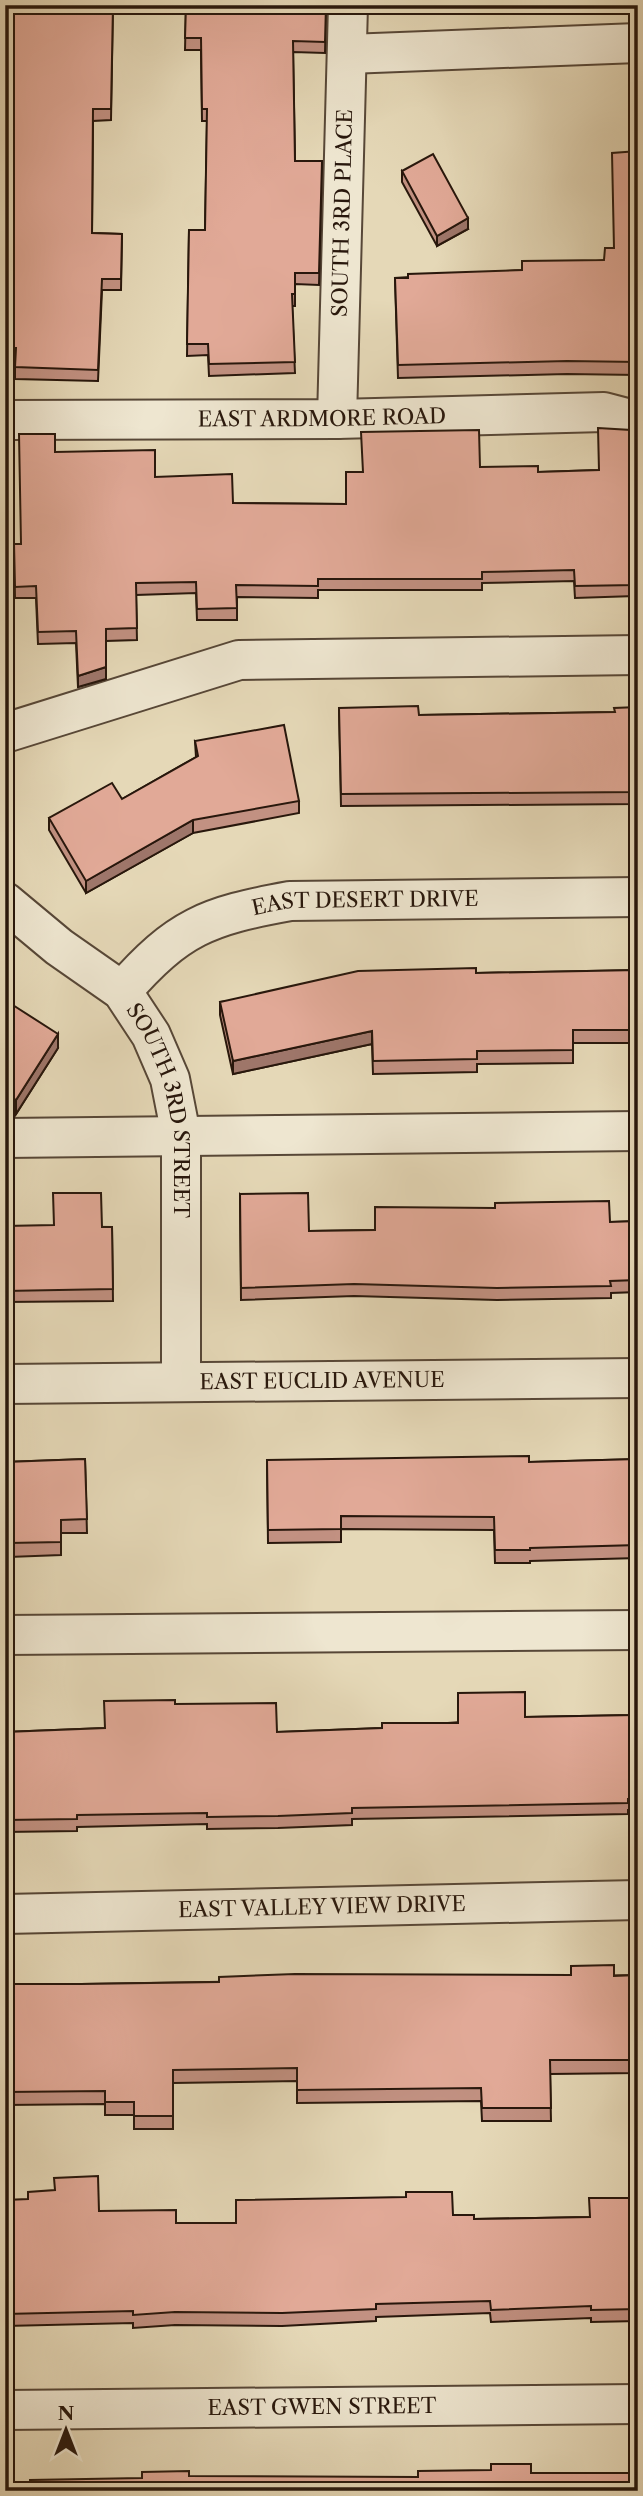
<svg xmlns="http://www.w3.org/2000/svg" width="643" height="2496" font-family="'Libre Caslon Text',serif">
<rect width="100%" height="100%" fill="#e5d8b7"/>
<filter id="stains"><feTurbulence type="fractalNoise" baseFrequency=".00286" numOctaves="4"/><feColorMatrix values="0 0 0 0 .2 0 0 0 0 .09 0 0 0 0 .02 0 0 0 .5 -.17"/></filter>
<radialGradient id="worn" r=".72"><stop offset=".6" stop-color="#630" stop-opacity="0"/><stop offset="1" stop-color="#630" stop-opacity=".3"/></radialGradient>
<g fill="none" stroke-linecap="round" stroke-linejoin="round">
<g stroke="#574737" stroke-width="42">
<g id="minor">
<path d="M348,54L638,43"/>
<path id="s1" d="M337,419L348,5"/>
<path id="s2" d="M5,420L337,419L604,412L638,421"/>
<path d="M5,733L239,660L638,655"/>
<path id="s3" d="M5,902L59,947L122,991L151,1035L170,1079L181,1135V1382"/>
<path id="s4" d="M122,991C178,927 207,916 290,901L638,897"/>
<path d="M5,1138L638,1131"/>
<path id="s5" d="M5,1384L638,1378"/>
<path d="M5,1635L638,1630"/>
<path id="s6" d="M5,1914L638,1900"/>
<path id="s7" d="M5,2410L638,2404"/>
</g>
</g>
<use href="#minor" stroke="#eee6d0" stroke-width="38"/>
</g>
<g fill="#c29182" stroke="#28170c" stroke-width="2">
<path d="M5,5H113L111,120L93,121L92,233L122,234L121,290H102L98,381L15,379V360H5Z"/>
<path d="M186,5H326L325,53L293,52L295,161H322L319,285L295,284V306H292L295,373L209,376L208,355L187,356L189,230H205L207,121H202L201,50H185Z"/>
<path d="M496,5H514L511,12Z"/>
<path d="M638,151V375L567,374L398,378L395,278L522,270L604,260L614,248Z"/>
<path d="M402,171L468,229L437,246L402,182Z"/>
<path d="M631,430L635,596L575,598L574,581L482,583V590H318V598L237,597V620H197L196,593L136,595L137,640L106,641V679L78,687L76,643L38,644L36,598H15L14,544H21L55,452L155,477L233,503L346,504L362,472L480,467L538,472L599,470Z"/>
<path d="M638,707V804L341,806L339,708L419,715L615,712Z"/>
<path d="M195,741L299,801V813L193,833L86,893L49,830V818L122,799L196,757Z"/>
<path d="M638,970V1043H573V1063L477,1064V1072L373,1074L372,1044L233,1074L220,1015V1002L476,973Z"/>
<path d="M5,1000L58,1048L16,1114L5,1107Z"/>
<path d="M240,1194L309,1231L375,1230L638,1221V1292L611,1293V1298L497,1300L354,1296L241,1300Z"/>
<path d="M5,1226L112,1227L113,1301L5,1302Z"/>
<path d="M85,1459L87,1533H61V1555L9,1557L8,1533H5V1462Z"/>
<path d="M638,1459V1558L530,1561V1563H495L494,1530L341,1529V1542L268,1543L267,1460L529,1462Z"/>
<path d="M638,1703V1810H628V1814L352,1819V1825L278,1828L207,1829V1824L77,1827V1831L5,1832V1732L105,1728L175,1704L277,1732L382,1728L525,1717L633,1715Z"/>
<path d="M638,1975V2073L550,2074L551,2121H482L481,2101L297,2103V2081L173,2083V2129H134V2115H105V2104L5,2105V1984H81Z"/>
<path d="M5,2200L99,2211L176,2223H236L453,2215L474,2219L589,2217L638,2209V2321L591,2322V2318L491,2322L490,2313L376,2317V2321L282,2326L175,2325L133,2328V2323L5,2326Z"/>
</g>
<g fill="#9e766a" stroke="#28170c" stroke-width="2">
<path d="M468,218V229L437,246V236Z"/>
<path d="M106,667V679L78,687V676Z"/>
<path d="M193,820V833L86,893V881Z"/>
<path d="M372,1031V1044L233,1074V1061Z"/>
<path d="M58,1034V1048L16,1114V1100Z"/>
</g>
<g fill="#e1a997" stroke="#28170c" stroke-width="2">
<path d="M5,5H113L111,109H93L92,233L122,234L121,279H102L98,370L15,367L16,348H5Z"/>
<path d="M186,5H326L325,42L293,41L295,161H322L319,273H295V294H292L295,362L209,364L208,344H187L189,230H205L207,109H202L201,38H185Z"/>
<path d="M638,151V362L567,361L398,365L395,278H408V274L522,270V261L604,260L605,248H614L612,153Z"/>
<path d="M433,154L468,218L437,236L402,171Z"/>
<path d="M598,428L631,430L635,585L575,586L574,570L482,572V579H318V586L236,585L237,608L197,609L196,582L136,583L137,628L106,629V667L78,676L76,631L38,632L36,586L15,587L14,544H21L19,434H55V452L155,450V477L232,474L233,503L346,504V472H363L361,432L479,430L480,467L538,466V472L599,470Z"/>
<path d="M418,706L419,715L615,712L614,708L638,707V792L341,794L339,708Z"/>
<path d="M284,725L299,801L193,820L86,881L49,818L112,783L122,799L198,756L195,741Z"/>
<path d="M476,968V973L638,970V1030H573V1050L477,1051V1059L373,1061L372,1031L233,1061L220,1002L358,971Z"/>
<path d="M5,1000L58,1034L16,1100L5,1093Z"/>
<path d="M53,1193H101L102,1227H112L113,1289L5,1291V1226L54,1225Z"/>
<path d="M308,1193L309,1231L375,1230V1207L495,1208V1203L609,1201L610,1222L638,1221V1280L610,1281L611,1286L497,1288L354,1284L241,1288L240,1194Z"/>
<path d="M529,1456V1462L638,1459V1545L530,1548V1550H495L494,1517L341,1516V1529L268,1530L267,1460Z"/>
<path d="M85,1459L87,1519L61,1520V1542L9,1543L8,1519H5V1462Z"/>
<path d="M525,1692V1717L634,1715L633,1703H638V1799H628V1803L352,1808V1813L278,1816L207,1817V1813L77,1815V1819L5,1820V1732L105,1728L104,1701L175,1700V1704L276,1703L277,1732L382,1728V1723H458V1693Z"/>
<path d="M614,1965V1976L638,1975V2060H550L551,2108H482L481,2088L297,2090V2068L173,2070V2116H134V2102H105V2091L5,2092V1984H81L219,1982V1977L295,1974L571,1975V1966Z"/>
<path d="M98,2176L99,2211L176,2210V2223H236V2200L406,2197V2192H452L453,2215H474V2219L590,2217L589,2198H635V2209H638V2309L591,2310V2306L491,2310L490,2301L376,2304V2309L282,2313L175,2312L133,2315V2311L5,2314V2200L28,2199V2192L55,2190L54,2178Z"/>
<path d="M491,2464H531V2473H638V2491H5V2484H30V2480L142,2478V2472L189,2471V2476L418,2477V2471L491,2470Z"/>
</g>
<g text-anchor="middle" stroke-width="6" stroke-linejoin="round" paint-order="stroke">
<g font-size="21" fill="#28170c" stroke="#eee6d0">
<text dy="7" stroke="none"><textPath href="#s1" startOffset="206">SOUTH 3RD PLACE</textPath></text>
<text dy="7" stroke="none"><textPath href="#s2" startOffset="317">EAST ARDMORE ROAD</textPath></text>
<text dy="7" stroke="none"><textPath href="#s4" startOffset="271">EAST DESERT DRIVE</textPath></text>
<text dy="7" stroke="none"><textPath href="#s3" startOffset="276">SOUTH 3RD STREET</textPath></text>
<text dy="7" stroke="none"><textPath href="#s5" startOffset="317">EAST EUCLID AVENUE</textPath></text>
<text dy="7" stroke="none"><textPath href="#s6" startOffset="317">EAST VALLEY VIEW DRIVE</textPath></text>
<text dy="7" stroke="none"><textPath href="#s7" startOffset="317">EAST GWEN STREET</textPath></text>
</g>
</g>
<rect width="643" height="2496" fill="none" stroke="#e5d8b7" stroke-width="28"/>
<rect x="7" y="7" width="629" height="2482" fill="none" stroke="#28170c" stroke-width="3.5"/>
<rect x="14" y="14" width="615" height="2468" fill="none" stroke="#28170c" stroke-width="2"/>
<g transform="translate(66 2430)" stroke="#eee6d0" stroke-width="5" paint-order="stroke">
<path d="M0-5L12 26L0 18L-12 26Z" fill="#28170c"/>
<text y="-10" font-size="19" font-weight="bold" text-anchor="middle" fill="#28170c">N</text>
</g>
<rect width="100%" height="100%" filter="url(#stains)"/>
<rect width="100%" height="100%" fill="url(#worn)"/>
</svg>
